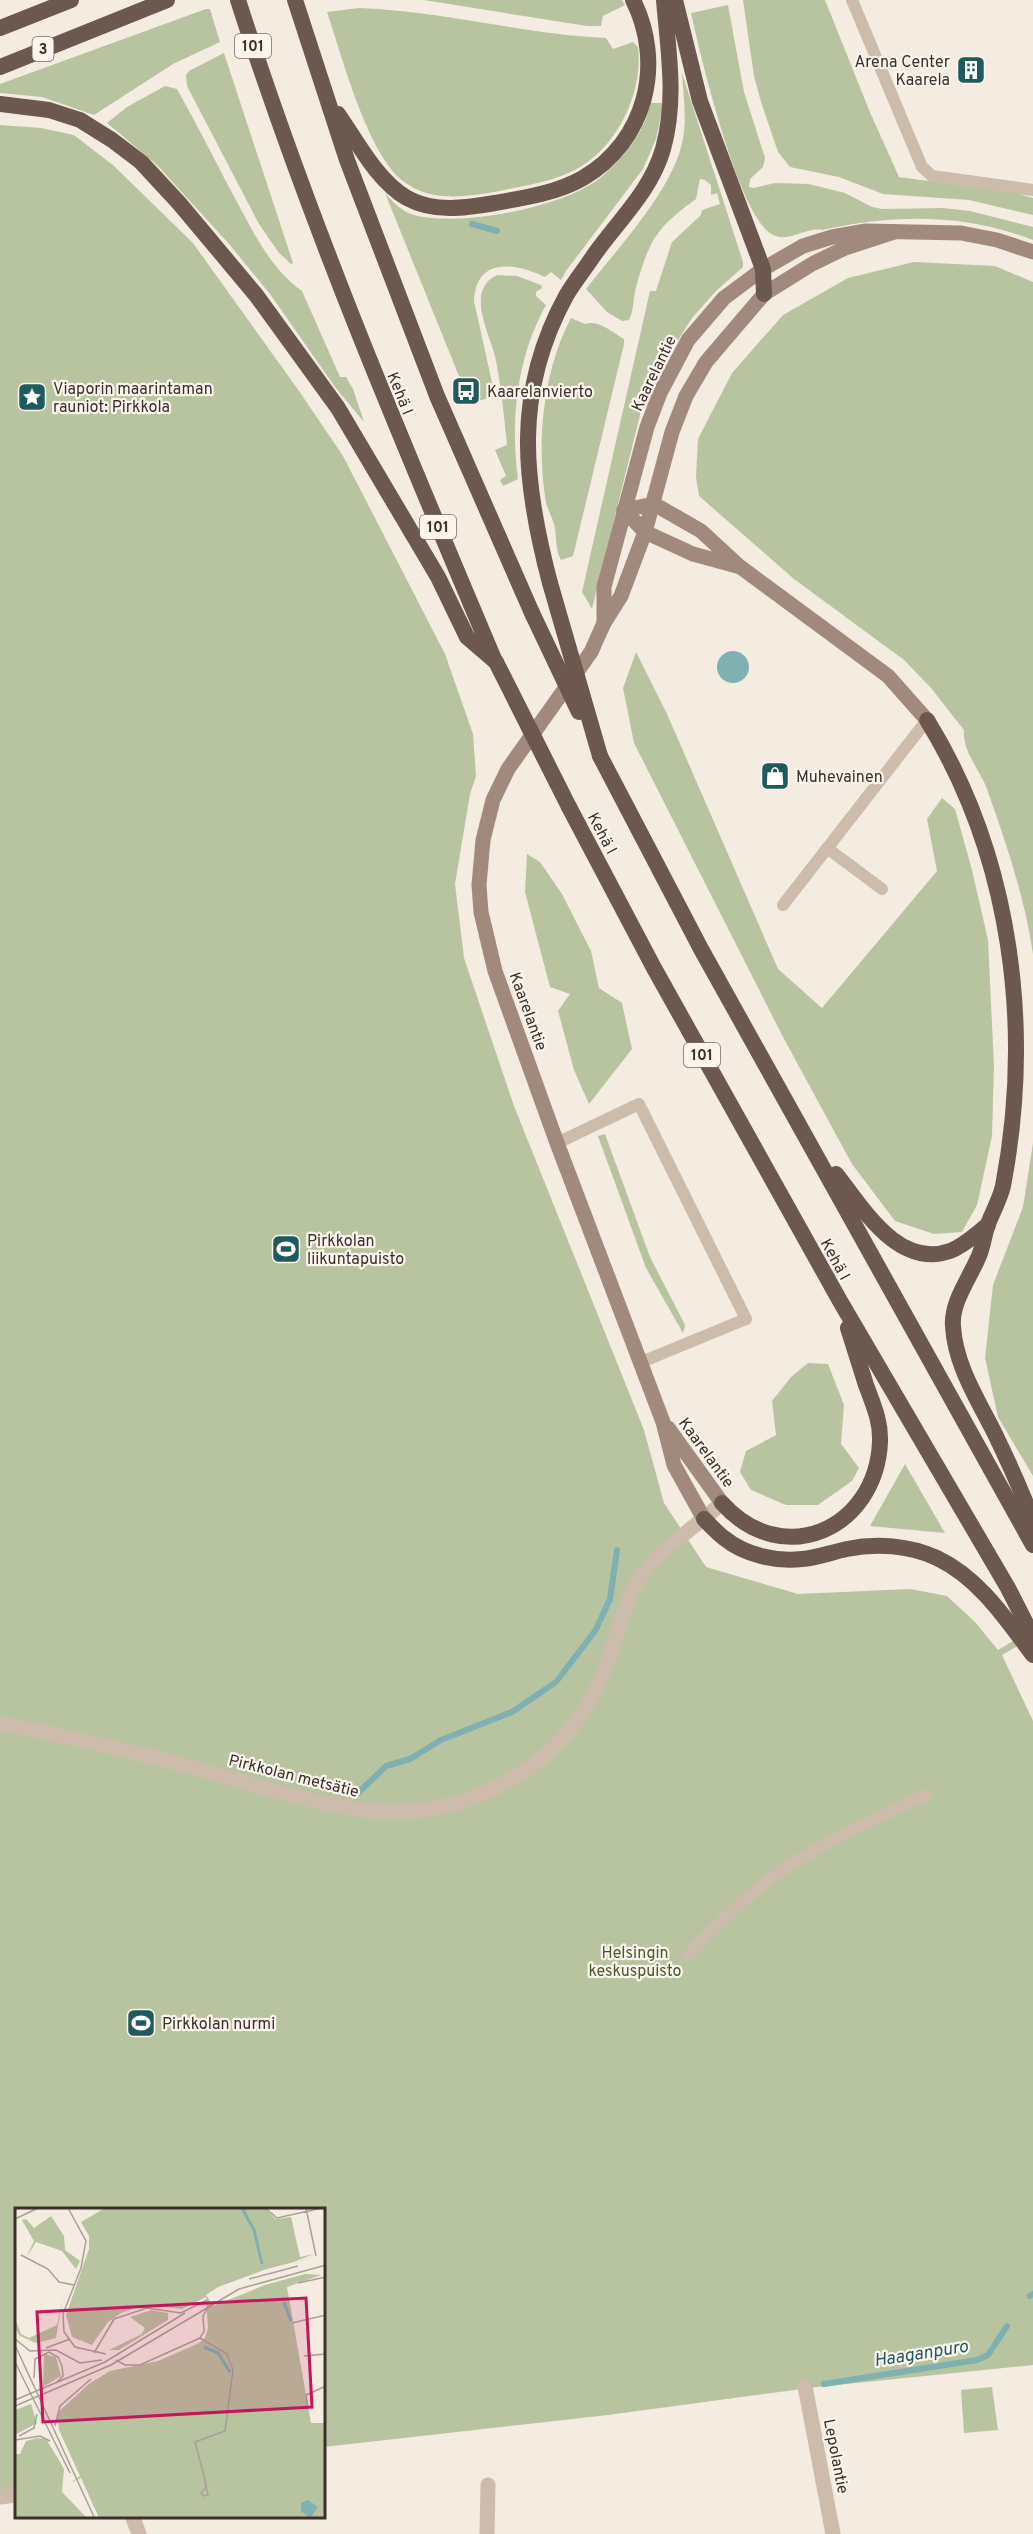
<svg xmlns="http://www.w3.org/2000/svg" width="1033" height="2534" font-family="Overpass,sans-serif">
<rect width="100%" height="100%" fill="#f4ebe1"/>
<g fill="#b8c4a0">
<path d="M424,0H622L625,5L603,16L601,26H587Z"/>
<path d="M743,0H825L869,110L899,177L1015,193L1033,198V215L969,200L883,194L839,177L790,167L778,152L761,102L754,76Z"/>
<path d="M728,5L744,92L765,158L763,167L750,179L749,187L754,188L775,183L809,184L845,193L872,207L882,209L943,208L970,211L1033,227V240C963,213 894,214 822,230C805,227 790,243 773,235C739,219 700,54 691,13Z"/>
<path d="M359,8C443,11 523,34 606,38L613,49L633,42L638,47C644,96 613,156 566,174C545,183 522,186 500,191C467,197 431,203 403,181C367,153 342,56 327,12Z"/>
<path d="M206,9H210L220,42L173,64L94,115L42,97L0,93V84Z"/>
<path d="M224,53L293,263L291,264L279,253L259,224L187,86L186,75L189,71Z"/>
<path d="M682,73L743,262V267L716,291L692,318L660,369L641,411L592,609L582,592L650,291H656L672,242L701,215L702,210L720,204L717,193L711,195V185L705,180L700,179L696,199C656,228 650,239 636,287C633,298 634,310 629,320L622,321L607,312L586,289C617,249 675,188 683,138C687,118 683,94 682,73Z"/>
<path d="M165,86L177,89C198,126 217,165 237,202C254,234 272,270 302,291L340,377H346L353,389L364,422L335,387L270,294L229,244L157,165L107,123L127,107Z"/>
<path d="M650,103H662L663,107L656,139L643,169L566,271L561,280L551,272L545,277C516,263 476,256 474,301L495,396L475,402L477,393L472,381L459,376L385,193C393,202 402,212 414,215C460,227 558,208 596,181C619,164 646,132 650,103Z"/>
<path d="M0,125L41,128L74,135L114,166L193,243L299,391L343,456L445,654L473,734L476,776L470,794L455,884L464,958L514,1106L644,1430L664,1503L706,1567L798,1594L910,1589L947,1596L976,1623L998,1650L1033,1629V1637L1002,1655L1033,1721V2365L817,2387L608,2415L324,2447V2210H16V2488L0,2492Z"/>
<path d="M914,262L995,266L1033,282V954C1025,898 1006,843 987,789C980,770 962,751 964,730L931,688L904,660L794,579L699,496L696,477L698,439L732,373L783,315L848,278Z"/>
<path d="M497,275L517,276L541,285L542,288L536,292V296L546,305C517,357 510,421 518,479L503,486L500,480L506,476L495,450L507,445C504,415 501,385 495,356C490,338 479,315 481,297C482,287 488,279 497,275Z"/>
<path d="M571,318L585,324C598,319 612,332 624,339V344L573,556L561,560C555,550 557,536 554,524C552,517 548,510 546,503C536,443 543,371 571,318Z"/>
<path d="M636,652L667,714L778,969L822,1008L937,871L927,819L942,798L955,809L972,870L988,940L994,1066L992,1136L977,1205L962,1232L934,1234L895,1221L852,1164L783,1037L634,743L623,688Z"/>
<path d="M527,854L540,862L562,894L591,951L599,988L622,1003L632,1049L589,1104L574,1070L558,1011L570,994L550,987L525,892Z"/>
<path d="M605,1134L650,1257L685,1325L683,1333L646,1268L598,1136Z"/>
<path d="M1033,1143V1476L998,1417L985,1358L993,1285L1023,1207Z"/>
<path d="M808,1363L828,1364L844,1405L841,1444L859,1468L852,1481L818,1505H786L751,1490L740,1472L746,1451L776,1435L772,1401L791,1377Z"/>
<path d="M905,1464L945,1533L870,1526Z"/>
<path d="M992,2387L998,2430L964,2433L961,2390Z"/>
</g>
<circle fill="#7fb0b2" cx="733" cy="667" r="16"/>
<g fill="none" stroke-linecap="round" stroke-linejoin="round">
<g stroke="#7fb0b2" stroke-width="6">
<path d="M472,224L497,231"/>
<path d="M357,1794L386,1766L410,1759L441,1740L512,1712L556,1682L595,1631L610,1599L617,1550"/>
<path d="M1030,2296L1033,2294"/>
<path d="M824,2384L977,2360L988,2355L1007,2326"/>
</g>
<g stroke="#cdbbac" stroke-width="12">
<path d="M852,0L922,167L932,176L1033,190"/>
<path d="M827,848L882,889"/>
<path d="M783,905L927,720"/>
<path d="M557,1143L639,1104L746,1319L639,1363"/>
<path d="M688,1955C713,1928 740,1903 769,1880C815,1845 874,1820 926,1795"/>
</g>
<g stroke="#cdbbac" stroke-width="15">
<path d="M0,1724C66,1736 130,1751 194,1768C249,1783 305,1802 362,1810C437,1821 520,1790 569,1731C587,1709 601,1683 610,1656C618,1634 622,1612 632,1592C653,1552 690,1532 722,1503"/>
<path d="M805,2386L833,2534"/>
<path d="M0,2497L16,2495"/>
<path d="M133,2518L139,2534"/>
<path d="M487,2534L488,2485"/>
</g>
<g stroke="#a18a7d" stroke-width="15">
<path d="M624,510L654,504L701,531L739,566L888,676L927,720"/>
<path d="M624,510L645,532L693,554L737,566"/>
<path d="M604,623V587L647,427L660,393L688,340L724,298L763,269L803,246L832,237L866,231L961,233L997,240L1033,252"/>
<path d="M668,1428L722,1503"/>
<path d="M704,1519L674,1465L663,1422L557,1143L495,971L481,912L479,885L483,840L493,800L508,769L591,652L604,623L621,596L645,532L672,432L686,396L706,362L764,294L812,264L845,248L894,232"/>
</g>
<g stroke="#6c584f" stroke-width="16">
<path d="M238,0C310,225 402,441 494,659"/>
<path d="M295,0L347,160L437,396L532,613"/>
<path d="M675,0L700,101L763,269L764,294"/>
<path d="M0,28L71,0"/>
<path d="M0,67L167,0"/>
<path d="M0,104L49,110L80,120L112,140L141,162L179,203L256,295L338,408L438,577L467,637L496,662"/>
<path d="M338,114C357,141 377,181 407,198C434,213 466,208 495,203C524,198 557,193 583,178C646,141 665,64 633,0"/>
<path d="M550,583C523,481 513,393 566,296C574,282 585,269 594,255C618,221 651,191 663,149C677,99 668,50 664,0"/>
<path d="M927,720C1012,858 1033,1028 1003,1186C1000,1199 993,1211 988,1224C984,1235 983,1248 978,1258C969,1279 951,1303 953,1326C955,1365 978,1400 995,1434C1009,1463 1022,1492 1033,1521"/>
<path d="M600,756L701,949L1033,1545"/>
<path d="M569,807L654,968L840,1301L1008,1588L1033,1637"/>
<path d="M836,1174C863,1208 898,1269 950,1251C964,1246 976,1234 988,1225"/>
<path d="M722,1503C783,1571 876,1529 880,1442C881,1421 873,1404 866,1385C860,1366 854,1347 848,1328"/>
<path d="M704,1519C711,1526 717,1533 724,1538C745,1555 776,1562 802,1559C817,1558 832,1552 847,1549C876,1543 909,1545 937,1558C979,1578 1006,1619 1033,1655"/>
</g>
<g stroke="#6c584f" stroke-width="16">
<path d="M550,583L600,756"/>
<path d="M532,613L579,712"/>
<path d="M496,662L569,807"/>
</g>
</g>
<defs>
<g id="building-square" transform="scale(1.5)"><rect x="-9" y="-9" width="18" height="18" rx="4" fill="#1f5a5e" stroke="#fbf5ee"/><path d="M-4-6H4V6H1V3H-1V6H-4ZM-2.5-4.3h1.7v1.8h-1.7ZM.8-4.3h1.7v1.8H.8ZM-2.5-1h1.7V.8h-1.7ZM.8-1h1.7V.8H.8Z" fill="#fff"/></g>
<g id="bus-square" transform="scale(1.5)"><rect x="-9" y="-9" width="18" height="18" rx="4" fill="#1f5a5e" stroke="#fbf5ee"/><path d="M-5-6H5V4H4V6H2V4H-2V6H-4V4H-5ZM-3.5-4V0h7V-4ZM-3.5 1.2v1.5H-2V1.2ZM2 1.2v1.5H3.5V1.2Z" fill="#fff"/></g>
<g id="sight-square" transform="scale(1.5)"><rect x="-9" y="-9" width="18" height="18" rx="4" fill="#1f5a5e" stroke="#fbf5ee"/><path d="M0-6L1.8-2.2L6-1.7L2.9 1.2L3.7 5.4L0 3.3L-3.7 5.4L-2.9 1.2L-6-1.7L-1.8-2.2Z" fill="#fff"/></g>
<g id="shop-square" transform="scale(1.5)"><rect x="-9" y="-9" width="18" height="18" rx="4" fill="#1f5a5e" stroke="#fbf5ee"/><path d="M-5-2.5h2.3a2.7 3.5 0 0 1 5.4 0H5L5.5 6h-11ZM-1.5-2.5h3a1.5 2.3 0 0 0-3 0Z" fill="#fff"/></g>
<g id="stadium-square" transform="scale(1.5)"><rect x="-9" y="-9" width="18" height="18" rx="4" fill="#1f5a5e" stroke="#fbf5ee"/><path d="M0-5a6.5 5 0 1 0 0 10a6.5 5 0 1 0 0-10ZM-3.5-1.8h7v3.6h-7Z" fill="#fff"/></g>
</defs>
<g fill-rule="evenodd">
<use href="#building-square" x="971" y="70"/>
<use href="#bus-square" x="466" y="391"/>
<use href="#sight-square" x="32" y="397"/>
<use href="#shop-square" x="775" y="776"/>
<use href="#stadium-square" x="286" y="1249"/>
<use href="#stadium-square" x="141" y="2023"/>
</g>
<g text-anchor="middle" stroke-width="4.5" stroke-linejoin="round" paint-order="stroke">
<g fill="#fbf5ee" stroke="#756b66" stroke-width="1.5">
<rect x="235" y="34" width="36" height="24" rx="4.5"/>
<rect x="32.5" y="37" width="21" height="24" rx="4.5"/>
<rect x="420" y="515" width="36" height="24" rx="4.5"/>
<rect x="684" y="1043" width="36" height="24" rx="4.5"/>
</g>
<g font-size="15" font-weight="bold" fill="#3b302b">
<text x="253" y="51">101</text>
<text x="43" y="54">3</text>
<text x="438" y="532">101</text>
<text x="702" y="1060">101</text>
</g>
<g font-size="16" fill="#3b302b" stroke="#fbf5ee" text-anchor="start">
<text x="950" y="67" text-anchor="end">Arena Center<tspan x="950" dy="18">Kaarela</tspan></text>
<text x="53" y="394">Viaporin maarintaman<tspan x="53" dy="18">rauniot: Pirkkola</tspan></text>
<text x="487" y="397">Kaarelanvierto</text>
<text x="796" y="782">Muhevainen</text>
<text x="307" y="1246">Pirkkolan<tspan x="307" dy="18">liikuntapuisto</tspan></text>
<text x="162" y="2029">Pirkkolan nurmi</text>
</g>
<g font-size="16" fill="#3b302b" stroke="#fbf5ee">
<text transform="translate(653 373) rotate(-64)" y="6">Kaarelantie</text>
<text transform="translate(401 393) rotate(68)" y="6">Kehä I</text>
<text transform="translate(603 833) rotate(62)" y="6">Kehä I</text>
<text transform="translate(529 1011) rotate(70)" y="6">Kaarelantie</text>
<text transform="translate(836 1259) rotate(61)" y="6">Kehä I</text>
<text transform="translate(707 1452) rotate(54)" y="6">Kaarelantie</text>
<text transform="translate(294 1775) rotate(14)" y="6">Pirkkolan metsätie</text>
<text transform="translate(837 2456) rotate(79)" y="6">Lepolantie</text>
</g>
<g font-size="16" fill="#4a5a2e" stroke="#fbf5ee">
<text x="635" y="1958">Helsingin<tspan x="635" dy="18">keskuspuisto</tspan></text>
</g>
<g font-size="18" font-style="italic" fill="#1f5a5e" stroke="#fbf5ee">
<text transform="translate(921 2353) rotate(-9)" y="6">Haaganpuro</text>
</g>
</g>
<g transform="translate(15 2208)">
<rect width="310" height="310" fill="#f4ebe1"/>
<path d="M90,0H249L261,11L276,9L285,49L299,46L278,54L310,46L252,61L203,79L191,87L198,98L250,77L290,66L306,67L272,79L296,215H310V310H84L66,270L55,275L65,268L44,222L42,205L75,175L95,163L143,153L184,135L190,130L193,120L191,89L167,101L130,97L106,105L93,114L77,137L57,129L51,107L74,41V28L66,14ZM36,8L49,28L50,42L65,53L61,61L47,43L21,34L11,50L19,33L7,12L11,11L19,20ZM48,90L41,130L21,135L5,128L0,120V110L6,126L14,130L42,117ZM136,102L153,105V112L104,142H94L127,126L130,120L115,109ZM29,146L41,149L46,168L28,179ZM16,196L22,215L0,227V202ZM22,230L31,231L45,254L49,261L47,284L72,310L0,311V246H5L11,233Z" fill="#b8c4a0"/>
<path d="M293,292L303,299L295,310L286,303V295Z" fill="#7fb0b2"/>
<path fill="none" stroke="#7fb0b2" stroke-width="3" d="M227,0L239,22L247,56M269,94L276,113M189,139L203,145L215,164"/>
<path fill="none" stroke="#aaa098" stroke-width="1.5" d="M53,0L71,33L66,60L48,106L49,124L60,139L91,146M250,0L262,10L307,0M291,0L301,48M0,11L23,0M6,47L33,61L44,74L59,77M234,71L283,58M283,75L311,69M99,111L132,100L166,105L192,92M277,115L311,107M185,130L212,146L218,162L210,223L180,234L189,268L193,287L189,288L186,285L191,279M185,130L189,123L188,108L193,99M0,131L15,143L41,142L65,155L87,152M0,137L80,311M31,140L55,131M79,145L99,111M289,148L311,146M101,152L110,157H125L185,130M0,154L55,265M19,170L20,151L34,144L43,149L47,158L48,168L42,174M0,192L90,154L170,105M0,198L96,157L224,81L311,57M293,200L291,187L311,178M40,218L45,198L76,171M4,228L19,220L22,206M0,232L25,228L35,233"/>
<path fill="#c2185b" fill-opacity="0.15" stroke="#c2185b" stroke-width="3" d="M291,90L297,199L28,214L22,104Z"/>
<rect width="310" height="310" fill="none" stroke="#3b302b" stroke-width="3"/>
</g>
</svg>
